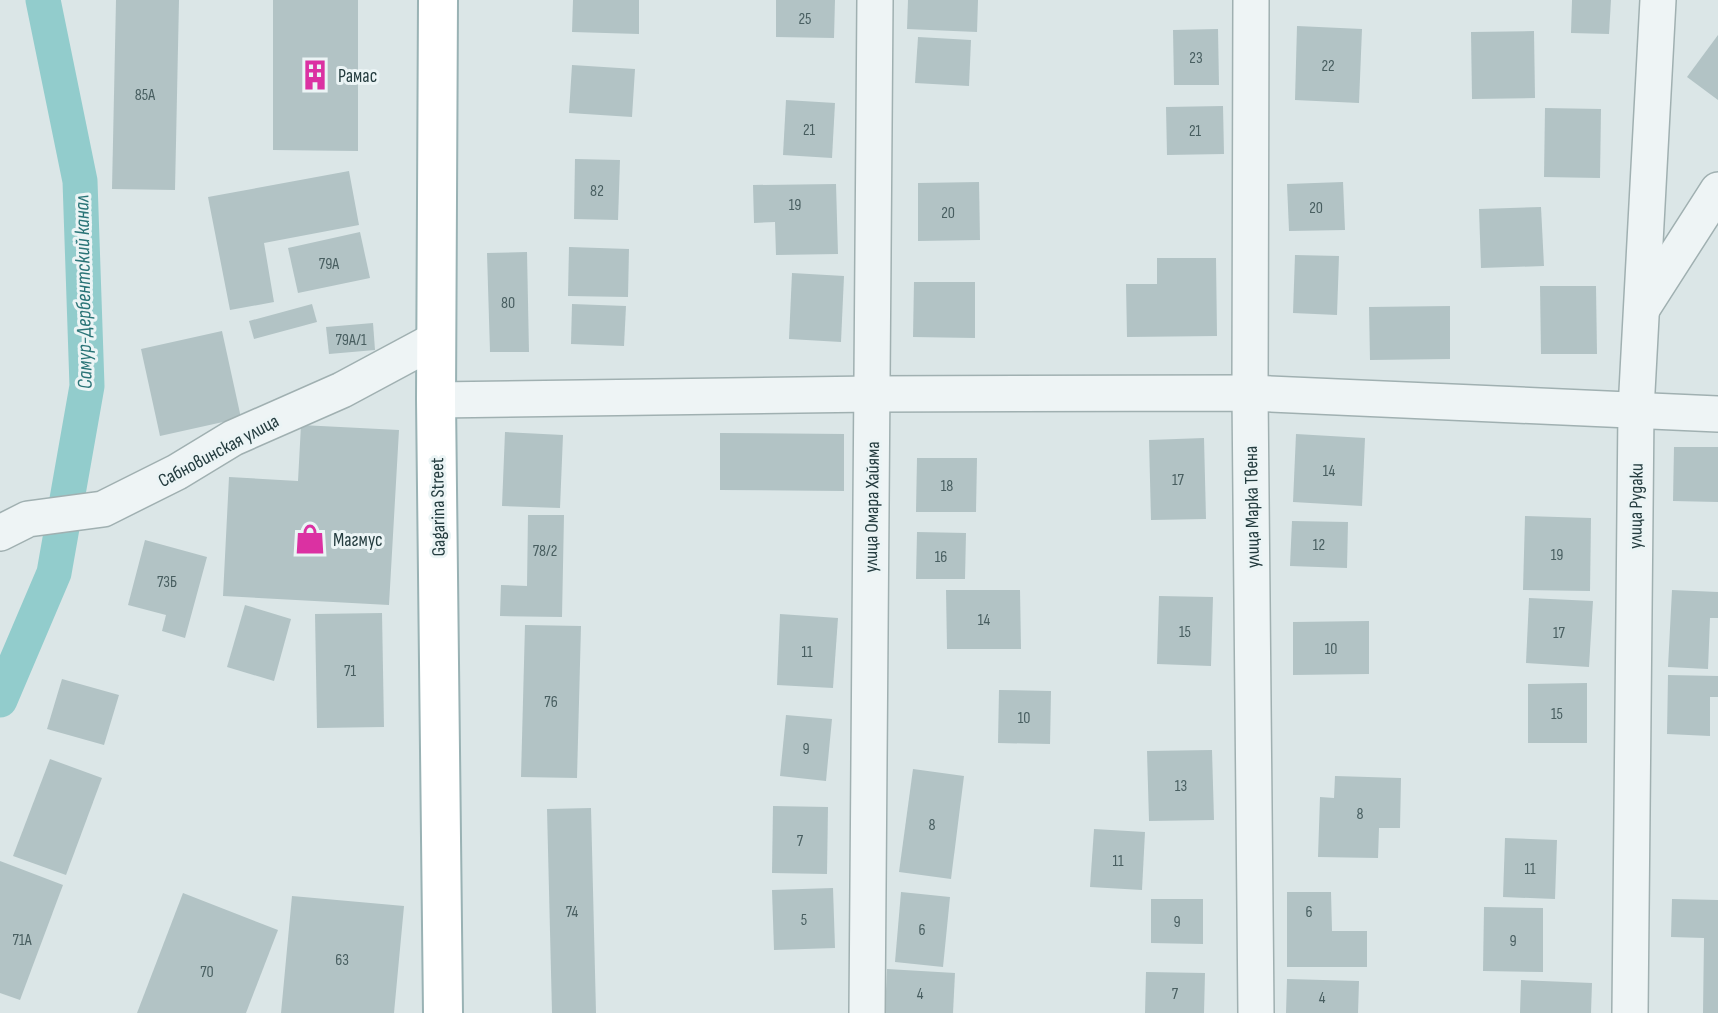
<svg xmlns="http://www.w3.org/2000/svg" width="1718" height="1013" font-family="'Sofia Sans Condensed',sans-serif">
<rect width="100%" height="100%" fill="#dbe6e7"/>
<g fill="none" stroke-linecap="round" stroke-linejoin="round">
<path stroke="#92cccc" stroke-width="35" d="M0,700L54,573L87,386L80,181L43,0"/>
</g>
<g fill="#b2c3c5">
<path d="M116,0H179L175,190L112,189Z"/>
<path d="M273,0H358V151L273,150Z"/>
<path d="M573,0H639V34L572,32Z"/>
<path d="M776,0H835L834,38L776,37Z"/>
<path d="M908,0H978L977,32L907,29Z"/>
<path d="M1572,0H1611L1609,34L1571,33Z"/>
<path d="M1297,26L1362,29L1359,103L1295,100Z"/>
<path d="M1218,29L1219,85H1174L1173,30Z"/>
<path d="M1534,31L1535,98L1472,99L1471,32Z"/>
<path d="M1718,35V100L1687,77Z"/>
<path d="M918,37L971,40L969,86L915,83Z"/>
<path d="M572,65L635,69L632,117L569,113Z"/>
<path d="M786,100L835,103L832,158L783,155Z"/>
<path d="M1223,106L1224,154L1167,155L1166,107Z"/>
<path d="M1545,108L1601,109L1600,178L1544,177Z"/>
<path d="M575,159L620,160L618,220L574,219Z"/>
<path d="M349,171L359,225L264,243L274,302L230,310L208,197Z"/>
<path d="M979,182L980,240L918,241V183Z"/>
<path d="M1343,182L1345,230L1289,231L1287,184Z"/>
<path d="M836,184L838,254L776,255L775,222L754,223L753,185Z"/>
<path d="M1541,207L1544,266L1481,268L1479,209Z"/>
<path d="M360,232L370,278L298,293L288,248Z"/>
<path d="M569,247L629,249L628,297L568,296Z"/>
<path d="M527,252L529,352H490L487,253Z"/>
<path d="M1295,255L1339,256L1337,315L1293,313Z"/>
<path d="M1157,258H1216L1217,336L1127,337L1126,284H1157Z"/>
<path d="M792,273L844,276L841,342L789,339Z"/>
<path d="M914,282H975V338L913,337Z"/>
<path d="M1540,286H1596L1597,354H1541Z"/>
<path d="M312,304L317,322L254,339L249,321Z"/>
<path d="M572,304L626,306L624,346L571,344Z"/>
<path d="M1450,306V359L1370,360L1369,307Z"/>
<path d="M373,323L375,350L329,354L326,327Z"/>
<path d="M222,331L241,418L160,436L141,349Z"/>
<path d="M301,425L399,430L389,605L223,596L229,477L298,481Z"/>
<path d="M505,432L563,435L560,508L502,506Z"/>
<path d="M720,433L844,434V491L720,490Z"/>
<path d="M1296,434L1365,438L1362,506L1293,502Z"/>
<path d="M1204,438L1206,519L1151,520L1149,440Z"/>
<path d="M1674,447H1718V502L1673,501Z"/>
<path d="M917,458H977L976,512H916Z"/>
<path d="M528,515H564L562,617L500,616L501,585L527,586Z"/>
<path d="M1525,516L1591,518L1590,591L1523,590Z"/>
<path d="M1292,521L1348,522L1347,568L1290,566Z"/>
<path d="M917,532L966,533L965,579H916Z"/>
<path d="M145,540L207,557L185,638L162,631L166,615L128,605Z"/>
<path d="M946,590H1020L1021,649H947Z"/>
<path d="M1672,590L1718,592V618H1710L1708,669L1668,667Z"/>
<path d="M1159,596L1213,597L1211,666L1157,664Z"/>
<path d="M1529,598L1593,601L1589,667L1526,663Z"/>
<path d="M245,605L291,619L274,681L227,667Z"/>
<path d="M382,613L384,727L317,728L315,614Z"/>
<path d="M780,614L838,618L833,688L777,685Z"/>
<path d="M1369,621V674L1293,675V622Z"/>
<path d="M525,625L581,626L577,778L521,777Z"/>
<path d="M1668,675L1718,676V697H1710V736L1667,734Z"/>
<path d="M62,679L119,695L104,745L47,729Z"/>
<path d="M1587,683V743H1528V684Z"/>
<path d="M999,690L1051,691L1050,744L998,743Z"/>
<path d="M786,715L832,719L826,781L780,776Z"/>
<path d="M1212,750L1214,820L1149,821L1147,751Z"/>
<path d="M50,759L102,778L66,875L13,856Z"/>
<path d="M913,769L964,776L951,879L899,872Z"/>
<path d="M1335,776L1401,778L1400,828H1379L1378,858L1318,857L1320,797L1334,798Z"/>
<path d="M773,806L828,807L827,874L772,873Z"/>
<path d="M591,808L596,1013H552L547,809Z"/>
<path d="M1094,829L1145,832L1142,890L1090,887Z"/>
<path d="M1505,838L1557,840L1555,899L1503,897Z"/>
<path d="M0,861L63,885L20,1000L0,993Z"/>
<path d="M833,888L835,948L774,950L772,890Z"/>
<path d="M901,892L950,897L943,967L895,962Z"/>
<path d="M1287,892H1331L1332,931H1367V967H1287Z"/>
<path d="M183,893L278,930L246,1013H137Z"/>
<path d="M292,896L404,906L394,1013H281Z"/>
<path d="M1151,899H1203V944L1151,943Z"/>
<path d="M1672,899L1718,900V1013H1703L1704,938L1671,937Z"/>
<path d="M1484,907L1543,908V972L1483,971Z"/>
<path d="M887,969L955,973L953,1013H885Z"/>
<path d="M1146,972L1205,973L1204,1013H1145Z"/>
<path d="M1287,979L1359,981L1358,1013H1286Z"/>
<path d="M1521,980L1592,983L1591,1013H1520Z"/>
</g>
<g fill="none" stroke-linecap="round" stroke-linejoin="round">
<g stroke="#a0b0b1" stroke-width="38">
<g id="minor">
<path d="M1251,0L1250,393L1256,1013"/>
<path d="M1643,307L1718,190"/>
<path d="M436,400L873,394L1250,393L1718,414"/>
<path d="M0,533L28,519L103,509L177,472L233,438L342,390L437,339"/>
<path d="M867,1013L875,0"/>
<path d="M1630,1013L1636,410L1658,0"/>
</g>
</g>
<g stroke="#99b2b4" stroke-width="42">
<path id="primary" d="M438,0L436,400L443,1013"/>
</g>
<use href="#minor" stroke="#eef4f5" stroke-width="35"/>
<use href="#primary" stroke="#fff" stroke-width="38"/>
</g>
<defs>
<g id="building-bare" transform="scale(2.415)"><path d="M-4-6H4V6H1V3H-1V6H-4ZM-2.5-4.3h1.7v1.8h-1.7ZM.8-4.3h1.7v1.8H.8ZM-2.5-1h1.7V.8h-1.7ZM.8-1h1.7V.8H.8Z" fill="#db31a2" stroke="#ebf4f5" stroke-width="2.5" paint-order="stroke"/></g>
<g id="shop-bare" transform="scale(2.415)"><path d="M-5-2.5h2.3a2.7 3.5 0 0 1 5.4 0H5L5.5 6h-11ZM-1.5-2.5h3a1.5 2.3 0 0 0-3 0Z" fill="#db31a2" stroke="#ebf4f5" stroke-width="2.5" paint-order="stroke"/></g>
</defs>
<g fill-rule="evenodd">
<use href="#building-bare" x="315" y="75"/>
<use href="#shop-bare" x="310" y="539"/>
</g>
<g text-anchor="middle" stroke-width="6" stroke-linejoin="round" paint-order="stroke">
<g font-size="16" fill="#485e60">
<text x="805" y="24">25</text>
<text x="1196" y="63">23</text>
<text x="1328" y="71">22</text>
<text x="145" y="100">85А</text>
<text x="809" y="135">21</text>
<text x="1195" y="136">21</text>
<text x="597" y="196">82</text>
<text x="795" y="210">19</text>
<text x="1316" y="213">20</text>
<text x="948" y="218">20</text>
<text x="329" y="269">79А</text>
<text x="508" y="308">80</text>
<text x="351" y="345">79А/1</text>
<text x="1329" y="476">14</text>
<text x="1178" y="485">17</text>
<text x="947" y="491">18</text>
<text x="1319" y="550">12</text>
<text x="545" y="556">78/2</text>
<text x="1557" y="560">19</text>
<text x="941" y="562">16</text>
<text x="167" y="587">73Б</text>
<text x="984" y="625">14</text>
<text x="1185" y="637">15</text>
<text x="1559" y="638">17</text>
<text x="1331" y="654">10</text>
<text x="807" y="657">11</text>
<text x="350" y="676">71</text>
<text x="551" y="707">76</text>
<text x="1557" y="719">15</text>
<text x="1024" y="723">10</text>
<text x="806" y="754">9</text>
<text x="1181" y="791">13</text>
<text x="1360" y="819">8</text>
<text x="932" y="830">8</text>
<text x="800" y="846">7</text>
<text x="1118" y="866">11</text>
<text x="1530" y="874">11</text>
<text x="572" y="917">74</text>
<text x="1309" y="917">6</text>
<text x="804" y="925">5</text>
<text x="1177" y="927">9</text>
<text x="922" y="935">6</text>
<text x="22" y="945">71А</text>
<text x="1513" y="946">9</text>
<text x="342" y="965">63</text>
<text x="207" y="977">70</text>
<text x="920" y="999">4</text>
<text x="1175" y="999">7</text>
<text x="1322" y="1003">4</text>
</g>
<g font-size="19" fill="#243c3f" stroke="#ebf4f5" text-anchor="start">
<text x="338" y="82">Рамас</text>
<text x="333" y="546">Магмус</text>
</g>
<g font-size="19" fill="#243c3f" stroke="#ebf4f5">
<text transform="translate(218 450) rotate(-28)" y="7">Сабновинская улица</text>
<text transform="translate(1635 506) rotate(-89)" y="7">улица Рудаки</text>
<text transform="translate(437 507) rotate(-91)" y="7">Gagarina Street</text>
<text transform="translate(871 507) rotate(-89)" y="7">улица Омара Хайяма</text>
<text transform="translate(1251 507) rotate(-91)" y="7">улица Марка Твена</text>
</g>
<g font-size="21" font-style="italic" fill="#2a7477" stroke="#ebf4f5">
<text transform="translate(83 292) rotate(-91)" y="7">Самур-Дербентский канал</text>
</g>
</g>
</svg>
